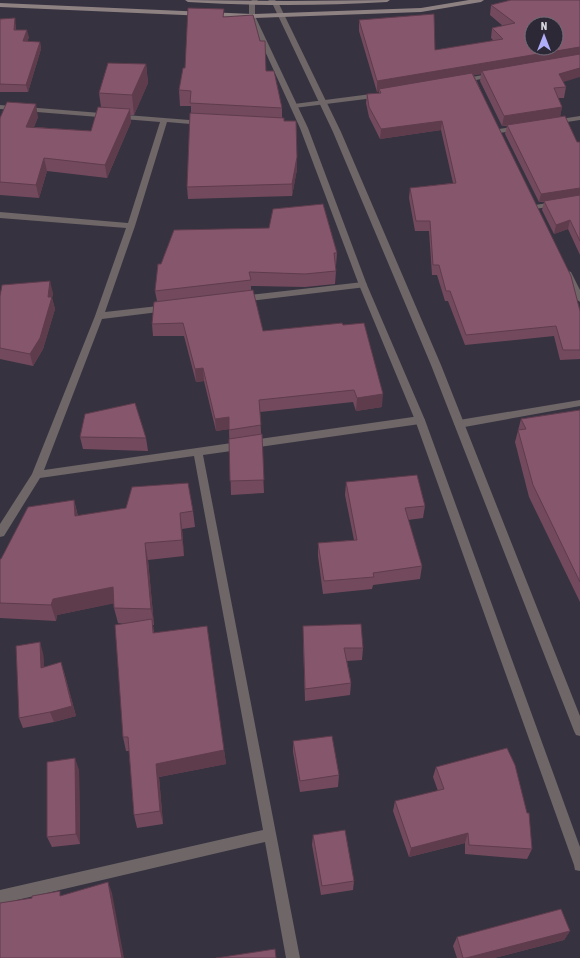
<svg xmlns="http://www.w3.org/2000/svg" width="580" height="958" font-family="'Asap Condensed',sans-serif">
<rect width="100%" height="100%" fill="#363240"/>
<g fill="none" stroke-linecap="round" stroke-linejoin="round">
<g fill="#6e6667" fill-rule="evenodd">
<path d="M493,73L497,75L495,76L462,83L458,81L462,79Z"/>
<path d="M379,93H382V97L294,108L290,106L294,104Z"/>
<path d="M0,105L202,121L206,123L202,125L167,122L135,226L105,312L167,305L171,308L167,311L102,319L44,470L420,416L425,420L420,424L203,455L300,958H286L265,842L0,904V890L263,830L194,456L40,478L4,536L0,537V524L32,474L95,316L126,228L0,218V212L128,223L160,122L0,109Z"/>
<path d="M580,116V120L554,124L550,122L554,120Z"/>
<path d="M519,126H522V130L499,133L495,131L499,129Z"/>
<path d="M580,198V202L535,209L531,207L535,205Z"/>
<path d="M568,271L571,272L580,290V302L576,299L564,274Z"/>
<path d="M363,282L366,283L367,285L366,287L242,302L238,299L242,296Z"/>
<path d="M580,400V406L459,428L454,424L459,420Z"/>
</g>
<g fill="#6e6667" fill-rule="evenodd">
<path d="M252,0H258L255,4V16L308,128L367,285L425,420L580,847V871L575,870L574,865L415,420L359,285L300,128L249,16V4Z"/>
<path d="M268,0H275L279,4L341,132L441,365L580,716V736L576,735L574,731L431,365L333,132L273,5Z"/>
</g>
<g fill="#8e8182" fill-rule="evenodd">
<path d="M185,0L287,1L390,0L387,2C321,6 254,6 188,2Z"/>
<path d="M469,0H484L481,2L421,12L252,18L0,7V3L252,14L421,8Z"/>
</g>
</g>
<g fill="#734a5d">
<path d="M511,0L563,82L566,87L564,98H558L562,107L560,116L577,142H580V255L568,229L554,234L542,210L544,202H539L505,134L507,126H502L480,81L481,74L474,75L580,311V359L560,360L554,336L465,345L448,301H445L437,275H432L429,231H415L409,198L410,188L453,183L441,130L380,139L369,117L366,103L367,94L379,93V91L377,92L359,31V20L435,50L494,41L491,38L492,28L503,26L490,15L491,5Z"/>
<path d="M224,17L266,71L282,108V118L297,169L292,196L188,199L187,187L191,114V106H180L179,90L185,68Z"/>
<path d="M0,19L16,26V30L29,37L27,42H40L41,49L28,92H0Z"/>
<path d="M146,64L148,83L134,115H130L131,122L107,178L47,171L39,198L0,195V118L38,117L34,127L91,131L101,107L99,93Z"/>
<path d="M337,253L336,266H335L336,271L335,284L305,287L251,286V290L263,331L343,325L382,407L356,411L353,402L260,412L264,493L231,495L229,429L216,431L204,381L196,382L184,336H153L152,324L157,301L155,291L158,264Z"/>
<path d="M53,293L52,298L55,309L43,349L33,366L0,359V296Z"/>
<path d="M580,410V602L529,497L515,442L521,419Z"/>
<path d="M80,437L146,438L148,451L83,449Z"/>
<path d="M346,482L425,506L423,518L408,520L422,566L420,579L373,585L372,589L323,594L318,556V543L354,540L345,495Z"/>
<path d="M74,500L78,516L193,511L195,527L182,529L184,556L148,560L154,625H153L154,633L224,750L226,764L159,777L163,824L137,828L134,815L129,751H126L123,737L124,624L118,623L114,608V603L57,615L56,621L0,618V559H1Z"/>
<path d="M303,626L363,648L362,660L347,661L351,683L350,695L305,701L303,638Z"/>
<path d="M43,653L44,667L64,672L76,716L54,722L23,728L19,718Z"/>
<path d="M293,741L339,775L338,787L300,792L293,752Z"/>
<path d="M436,767L532,849L527,859L465,854V843L409,857L393,811L395,801L438,791L433,777Z"/>
<path d="M79,770L80,844L52,847L47,837Z"/>
<path d="M313,835L354,881L353,890L321,895L312,845Z"/>
<path d="M570,931L564,940L494,958H457L453,946L457,937Z"/>
</g>
<g fill="#5e3c4c">
<path d="M15,18L16,26L15,37L14,30Z"/>
<path d="M27,30L29,37L24,49L23,41Z"/>
<path d="M40,42L41,49L28,92L26,85Z"/>
<path d="M580,47V57L482,71L481,74L380,91L379,89V91L377,92V81Z"/>
<path d="M146,64L148,83L134,115L132,95Z"/>
<path d="M580,68V77L557,84L559,74Z"/>
<path d="M36,104L38,117L28,140L26,127Z"/>
<path d="M562,107L560,118L502,126L504,116Z"/>
<path d="M130,109L131,122L107,178L105,165Z"/>
<path d="M442,121L441,130L380,139L381,129Z"/>
<path d="M297,157V169L292,196V184Z"/>
<path d="M44,158L47,171L39,198L36,185Z"/>
<path d="M580,188V197L539,202L541,194Z"/>
<path d="M570,220L568,229L554,234L556,225Z"/>
<path d="M50,281L53,293L52,298L55,309L43,349L33,366L30,354L48,297Z"/>
<path d="M203,368L204,381L196,382L195,369Z"/>
<path d="M383,394L382,407L356,411L357,398Z"/>
<path d="M229,417L230,429L216,431L215,419Z"/>
<path d="M74,500L78,517L75,516Z"/>
<path d="M180,513L182,529L184,556L182,540Z"/>
<path d="M145,543L148,560L154,625L151,609Z"/>
<path d="M113,587L116,603L57,615L56,621L51,605L53,599Z"/>
<path d="M40,642L43,653L45,678L41,668Z"/>
<path d="M61,662L64,672L76,716L54,722L50,712Z"/>
<path d="M224,750L226,764L159,777L163,824L160,811L156,764Z"/>
<path d="M75,758L79,770L80,844L76,834Z"/>
<path d="M468,833L465,843L409,857L411,848Z"/>
<path d="M108,882L112,893L124,958H122Z"/>
<path d="M570,931L564,940L494,958H466Z"/>
</g>
<g fill="#86566c" stroke="#5e3c4c" fill-rule="evenodd">
<path d="M511,0H580V47L377,81L359,20L434,14L435,50L503,39L492,28L515,23L491,5ZM532,24H556V48H532Z"/>
<path d="M188,8L224,9L223,17L253,15L260,41H265L266,71H274L282,108L190,103L191,91L179,90L183,68H185Z"/>
<path d="M15,18L14,30H27L23,41L40,42L26,85L0,84V19Z"/>
<path d="M580,54V68L559,74L566,87L554,88L562,107L504,116L482,71Z"/>
<path d="M108,63L146,64L132,95L99,93Z"/>
<path d="M472,73L571,276L580,311V350H563L556,326L466,335L450,291H446L439,265H433L430,221H416L410,188L456,183L442,121L381,129L369,107L367,94L381,93L379,89Z"/>
<path d="M7,102L36,104L26,127L91,131L98,107L130,109L105,165L44,158L36,185L0,182V118Z"/>
<path d="M190,113L284,118V121H296L297,157L292,184L187,187Z"/>
<path d="M565,116L577,142H580V188L541,194L507,125Z"/>
<path d="M580,195V241L570,220L556,225L544,201Z"/>
<path d="M323,204L337,253H334L336,271L305,274L249,272L251,280L155,291L158,264H161L174,230L269,228L273,209Z"/>
<path d="M50,281L48,297H52L40,338L30,354L0,348V296L2,285Z"/>
<path d="M253,290L263,331L342,323L343,325L364,323L383,394L357,398L354,390L259,400L261,425L229,430V417L215,419L203,368L195,369L183,323L152,324L154,302Z"/>
<path d="M135,403L146,438L80,437L85,414Z"/>
<path d="M580,410V582L533,485L518,430L526,429L521,419Z"/>
<path d="M262,434L264,480L230,481L229,439Z"/>
<path d="M417,475L425,506L405,508L422,566L373,573L374,577L324,581L318,543L357,540L346,482Z"/>
<path d="M188,483L193,511L180,513L182,540L145,543L151,609L114,608L113,587L53,599L51,605L0,603V559H1L28,507L74,500L75,516L126,508L132,487Z"/>
<path d="M152,619L153,633L207,626L224,750L156,764L160,811L134,815L128,737H123L115,625Z"/>
<path d="M361,624L363,648H344L351,683L305,689L303,626Z"/>
<path d="M40,642L41,668L61,662L72,706L50,712L19,718L16,646Z"/>
<path d="M332,736L339,775L300,781L293,741Z"/>
<path d="M507,748L515,765L527,813H529L532,849L469,845L468,833L411,848L395,801L444,789L436,767Z"/>
<path d="M75,758L76,834L47,837V762Z"/>
<path d="M345,830L354,881L322,886L313,835Z"/>
<path d="M108,882L122,958H0V903L32,898V896L60,891V896Z"/>
<path d="M561,909L570,931L466,958H463L457,937Z"/>
<path d="M275,949L276,958H216Z"/>
</g>
<g transform="translate(544 36)"><circle r="19" fill="#2c2835" stroke="#716e79"/>
<path d="M0-3L7 15L0 10L-7 15Z" fill="#b0adfa"/>
<text y="-6" font-size="11" font-weight="bold" text-anchor="middle" fill="#d8d6df">N</text>
</g>
</svg>
